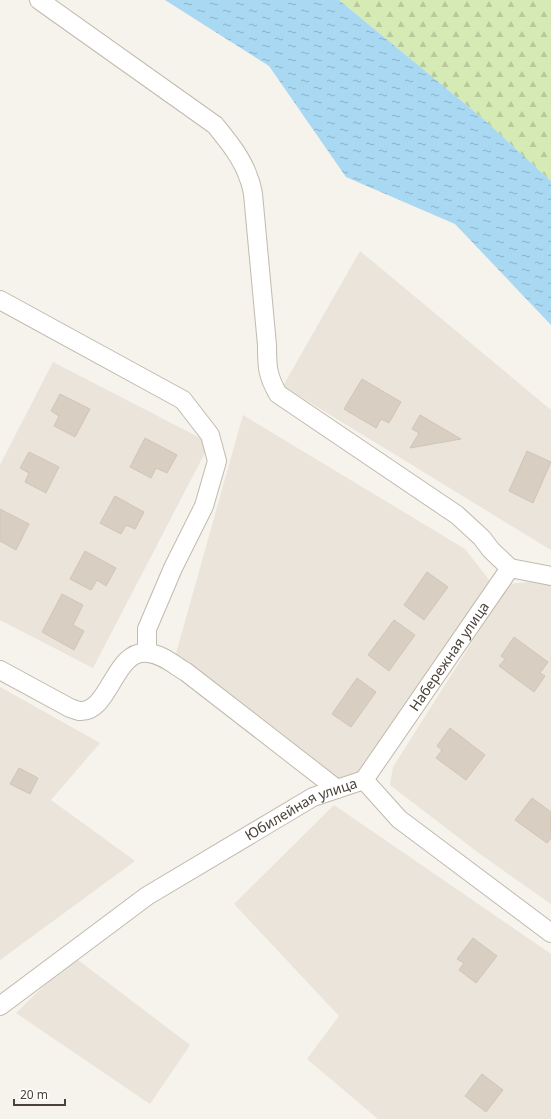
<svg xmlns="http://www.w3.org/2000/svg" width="551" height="1119" font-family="'Noto Sans',sans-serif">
<defs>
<pattern id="forest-firs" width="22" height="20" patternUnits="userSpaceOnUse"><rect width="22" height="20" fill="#d5eab4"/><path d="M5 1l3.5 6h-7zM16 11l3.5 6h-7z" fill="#b8ca9c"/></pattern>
<pattern id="water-ripples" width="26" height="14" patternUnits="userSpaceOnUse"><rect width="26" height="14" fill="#a8d8f2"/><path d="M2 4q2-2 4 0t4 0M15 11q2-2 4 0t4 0" fill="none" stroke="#8bb1c5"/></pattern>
</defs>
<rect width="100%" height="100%" fill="#f6f2ec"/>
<g fill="#eae4da">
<path d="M360,251L551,410V550L283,386Z"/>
<path d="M53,362L210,443L93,668L0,620V465Z"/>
<path d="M243,415L465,549L490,581L361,771L337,780L175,657Z"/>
<path d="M547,580L551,582V904L480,854L390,785L393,767L509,584Z"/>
<path d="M0,687L100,743L51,800L135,861L0,960Z"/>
<path d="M334,805L551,954V1119H378L307,1059L339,1016L234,904Z"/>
<path d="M74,957L190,1045L150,1104L16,1013Z"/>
</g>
<path fill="url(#forest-firs)" d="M339,0H551V181L481,117Z"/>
<path fill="url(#water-ripples)" d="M165,0H339L481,117L551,181V325L455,224L346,177L269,66Z"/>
<g fill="#d8cec1" stroke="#d3c5b4">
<path d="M362,379L401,402L389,423L381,419L376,428L344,409Z"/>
<path d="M60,394L90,409L75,437L54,426L59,416L51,411Z"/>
<path d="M420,415L461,439L410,448L419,433L412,429Z"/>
<path d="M145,438L177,455L167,473L156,468L151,478L130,467Z"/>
<path d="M527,451L551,462L533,503L509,491Z"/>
<path d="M29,452L59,467L46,493L25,482L29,473L20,468Z"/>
<path d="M115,496L144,512L135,529L126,525L121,534L100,523Z"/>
<path d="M0,509L29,524L16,550L0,541Z"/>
<path d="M85,551L116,568L106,586L97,580L91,590L70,579Z"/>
<path d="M427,572L448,587L424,620L404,605Z"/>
<path d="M62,594L83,605L73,625L84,631L74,650L42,632Z"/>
<path d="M394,620L415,635L389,671L368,655Z"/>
<path d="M514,637L548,662L540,673L545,676L534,692L499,666L505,659L501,656Z"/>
<path d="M357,678L376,692L351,727L332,714Z"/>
<path d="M450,728L485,755L466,780L436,758L442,750L437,746Z"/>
<path d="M19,768L38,778L30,794L10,784Z"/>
<path d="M532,798L551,812V838L547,843L515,820Z"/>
<path d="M473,938L497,956L476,983L459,970L464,963L457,959Z"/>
<path d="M482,1074L503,1090L486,1112L465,1096Z"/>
</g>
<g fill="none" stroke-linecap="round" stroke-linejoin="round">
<g stroke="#c2baae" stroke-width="20">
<g id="minor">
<path d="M39,0L215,125C228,141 243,159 249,179C251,183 252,189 253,194L267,345C267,366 267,375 278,394L457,515L482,538L491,550L510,568"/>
<path d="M0,300L183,400L210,435L217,461L204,506L173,568L147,629V652"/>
<path d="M0,670L70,708C73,709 76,710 79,711C110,714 114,648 148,653C162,654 174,665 186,672L337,789"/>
<path id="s1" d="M364,780L510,568L551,576"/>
<path d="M364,780L399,819L551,933"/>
<path id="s2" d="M0,1006L147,896L313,797L364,780"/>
</g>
</g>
<use href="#minor" stroke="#fff" stroke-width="18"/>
</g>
<g text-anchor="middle" stroke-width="3" stroke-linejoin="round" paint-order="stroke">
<g font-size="14" fill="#4b4339" stroke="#fff">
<text dy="5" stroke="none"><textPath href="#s1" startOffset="150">Набережная улица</textPath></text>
<text dy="5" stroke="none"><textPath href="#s2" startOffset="361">Юбилейная улица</textPath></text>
</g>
</g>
<path d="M14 1099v6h51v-6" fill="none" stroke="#4b4339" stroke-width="2"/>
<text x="20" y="1099" font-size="12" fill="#4b4339" stroke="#ffffff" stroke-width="3" paint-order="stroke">20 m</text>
</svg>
